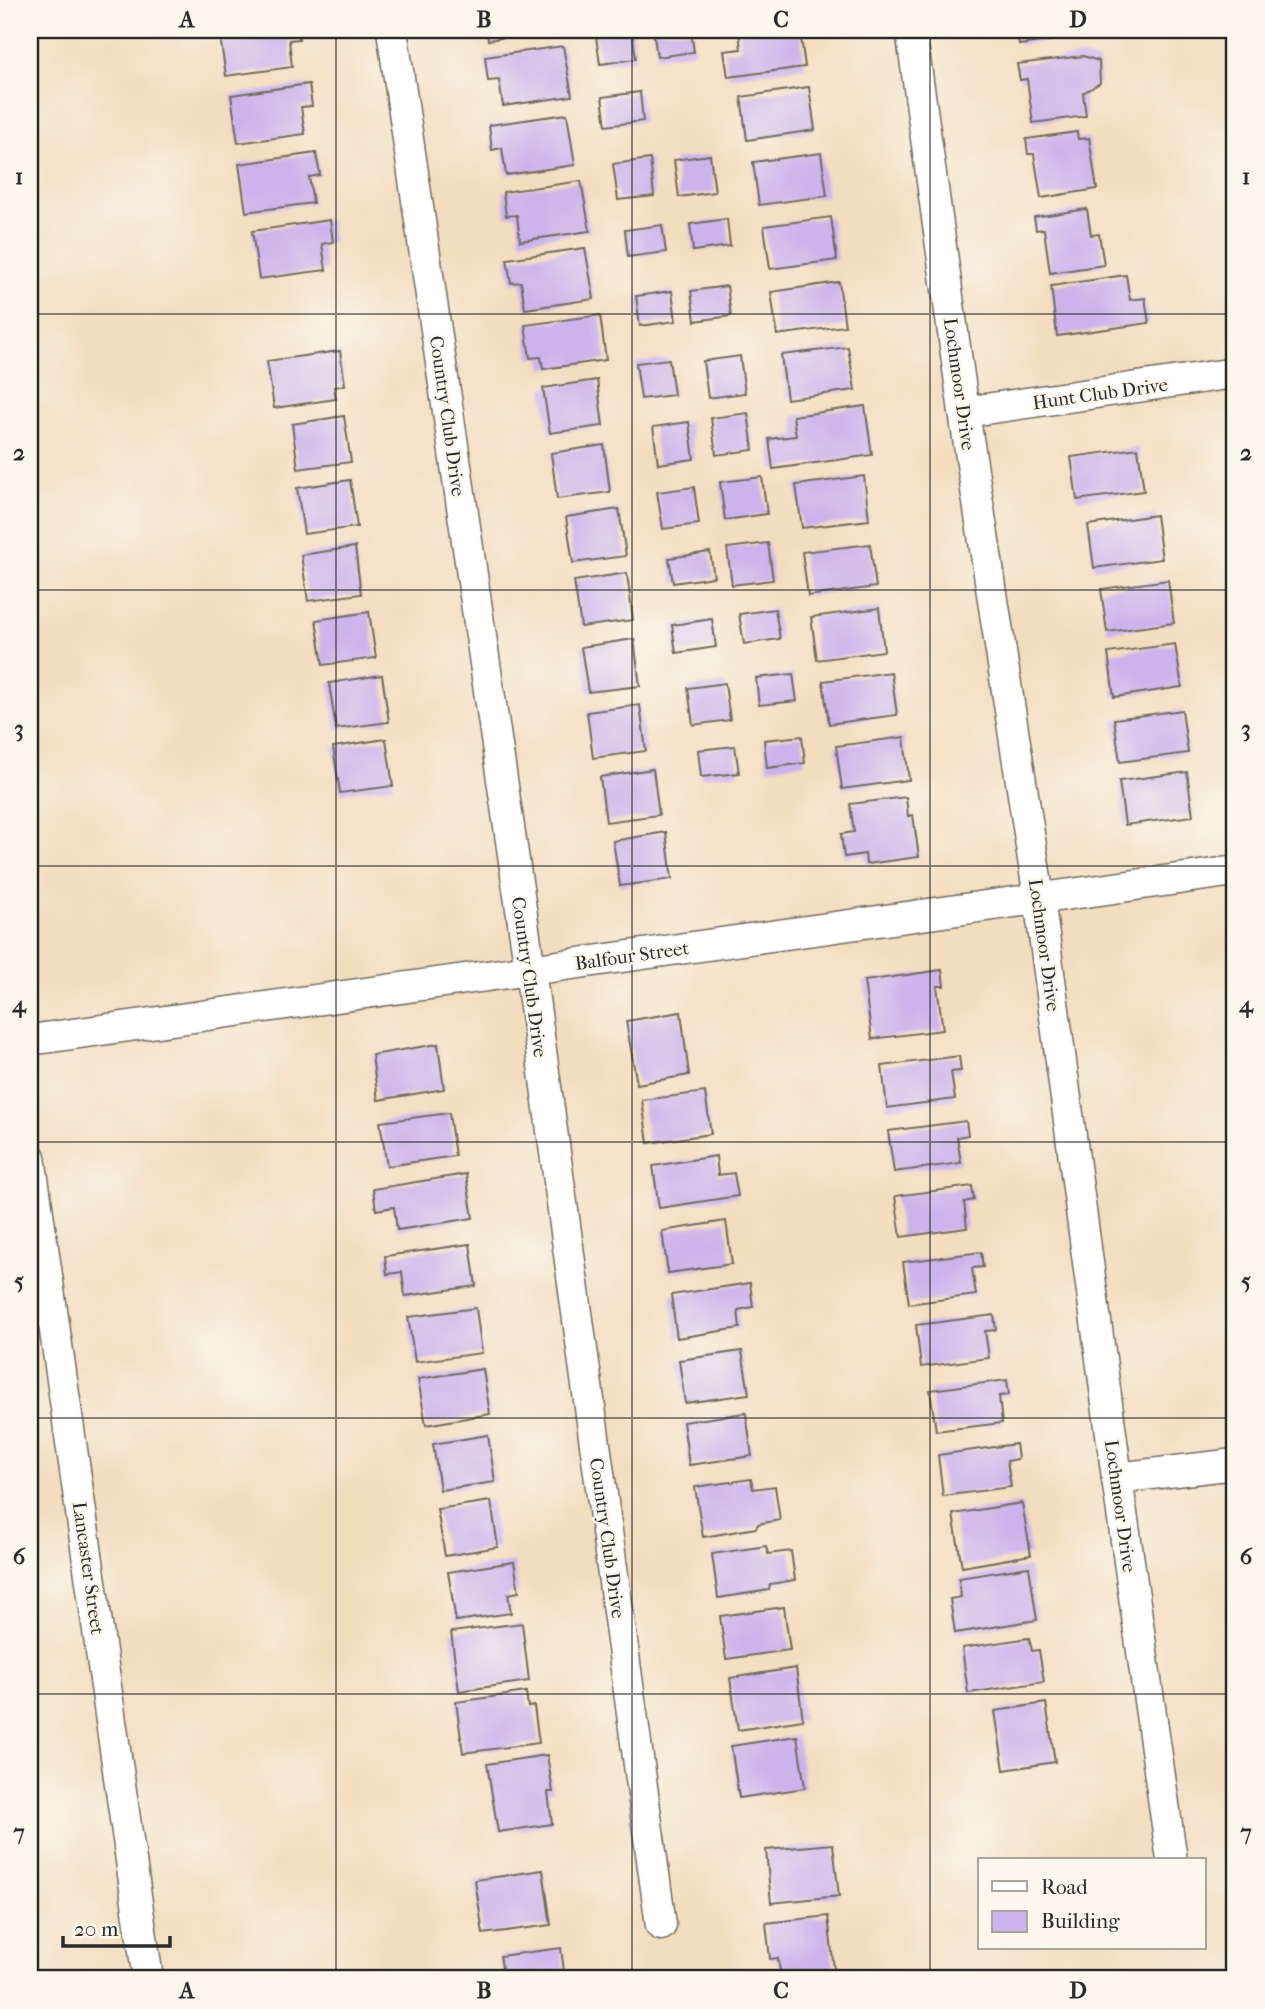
<svg xmlns="http://www.w3.org/2000/svg" width="1265" height="2009" font-family="'IM FELL French Canon',serif">
<rect width="100%" height="100%" fill="#fbf7ec"/>
<filter id="ink" filterUnits="userSpaceOnUse"><feTurbulence type="fractalNoise" baseFrequency=".0143" numOctaves="2"/><feDisplacementMap in="SourceGraphic" scale="14" xChannelSelector="R" yChannelSelector="G"/><feConvolveMatrix kernelMatrix="1 2 1 2 8 2 1 2 1" color-interpolation-filters="sRGB"/></filter>
<filter id="wash" filterUnits="userSpaceOnUse"><feTurbulence type="fractalNoise" baseFrequency=".00686" numOctaves="4" result="noise"/><feDisplacementMap in="SourceGraphic" scale="28" xChannelSelector="R" yChannelSelector="G"/><feGaussianBlur stdDeviation="1.57" result="paint"/><feColorMatrix in="noise" values="0 0 0 0 0 0 0 0 0 0 0 0 0 0 0 0 0 1.4 0 .05"/><feComposite in="paint" operator="in"/></filter>
<g filter="url(#wash)">
<rect width="100%" height="100%" fill="#f3ddbf"/>
<g id="blocks">
<g fill="#cdb3eb">
<path d="M219,30H298L299,39L289,40L292,67L226,76Z"/>
<path d="M487,30H545L546,31L488,40Z"/>
<path d="M595,30H632L636,59L600,64Z"/>
<path d="M653,30H691L694,52L657,57Z"/>
<path d="M756,30H800L805,67L728,77L724,51L741,49L739,32Z"/>
<path d="M1017,30H1086L1087,35L1019,45Z"/>
<path d="M563,46L572,96L503,106L499,80L488,81L485,57Z"/>
<path d="M1083,56L1099,61L1100,83L1083,93L1086,116L1033,123L1027,79L1020,80L1017,64Z"/>
<path d="M309,84L312,106L301,107L305,134L238,143L231,95Z"/>
<path d="M809,87L815,130L747,140L741,97Z"/>
<path d="M640,92L643,121L606,126L602,97Z"/>
<path d="M567,114L575,165L506,175L502,148L492,150L489,125Z"/>
<path d="M1077,132L1078,139L1089,138L1097,189L1041,198L1034,154H1028L1026,139Z"/>
<path d="M316,153L320,175L309,177L313,203L246,212L239,164Z"/>
<path d="M821,153L827,196L759,205L753,162Z"/>
<path d="M710,155L715,192L679,197L674,160Z"/>
<path d="M650,159L654,196L618,200L613,164Z"/>
<path d="M581,181L590,231L520,241L517,215L506,216L503,192Z"/>
<path d="M1087,209L1091,235L1099,234L1104,265L1050,273L1044,229L1036,230L1034,217Z"/>
<path d="M831,217L837,260L770,269L764,226Z"/>
<path d="M727,219L730,246L693,251L690,224Z"/>
<path d="M330,220L333,242L322,244L326,270L259,279L252,231Z"/>
<path d="M662,225L666,252L628,257L625,230Z"/>
<path d="M585,248L594,299L525,309L521,282L511,283L507,259Z"/>
<path d="M1126,275L1130,300L1145,298L1149,323L1057,336L1051,286Z"/>
<path d="M839,282L845,326L777,335L771,292Z"/>
<path d="M727,286L731,316L695,321L691,291Z"/>
<path d="M672,291L676,321L640,326L636,296Z"/>
<path d="M600,315L606,360L543,369L541,357L530,358L525,325Z"/>
<path d="M848,347L855,390L787,399L781,355Z"/>
<path d="M340,351L345,385L334,387L336,399L274,408L267,361Z"/>
<path d="M740,356L745,393L708,398L703,361Z"/>
<path d="M669,359L674,395L641,399L636,363Z"/>
<path d="M597,380L603,426L550,433L543,388Z"/>
<path d="M865,406L872,455L773,469L769,439L796,436L793,416Z"/>
<path d="M748,413L753,450L716,455L711,418Z"/>
<path d="M344,416L351,462L298,469L292,424Z"/>
<path d="M689,422L694,459L658,464L653,427Z"/>
<path d="M604,445L610,492L557,499L551,453Z"/>
<path d="M1138,448L1144,491L1077,500L1071,457Z"/>
<path d="M864,476L869,520L802,528L796,485Z"/>
<path d="M762,477L767,514L725,520L720,482Z"/>
<path d="M350,480L357,527L304,534L297,488Z"/>
<path d="M694,487L699,524L663,529L657,492Z"/>
<path d="M619,509L626,556L573,563L566,517Z"/>
<path d="M1156,515L1162,559L1094,568L1088,525Z"/>
<path d="M768,543L773,580L732,585L727,548Z"/>
<path d="M870,544L876,587L808,596L802,552Z"/>
<path d="M355,547L361,594L308,601L301,555Z"/>
<path d="M710,552L714,577L673,583L669,558Z"/>
<path d="M627,573L633,620L581,627L574,581Z"/>
<path d="M1168,580L1174,623L1107,632L1101,589Z"/>
<path d="M879,608L884,651L817,660L811,617Z"/>
<path d="M775,609L780,639L744,644L739,614Z"/>
<path d="M369,612L376,658L323,665L316,620Z"/>
<path d="M712,619L716,647L676,653L672,625Z"/>
<path d="M634,639L640,686L588,692L581,647Z"/>
<path d="M1175,644L1182,687L1114,697L1108,653Z"/>
<path d="M891,672L897,715L829,724L823,681Z"/>
<path d="M793,674L797,701L759,705L756,678Z"/>
<path d="M382,675L389,722L336,729L329,683Z"/>
<path d="M725,683L730,720L693,725L688,688Z"/>
<path d="M640,705L646,751L593,758L587,712Z"/>
<path d="M1182,710L1188,753L1120,762L1114,719Z"/>
<path d="M802,736L805,763L767,768L764,740Z"/>
<path d="M904,737L909,780L842,789L836,746Z"/>
<path d="M386,739L393,786L340,793L333,747Z"/>
<path d="M735,746L739,773L701,777L698,750Z"/>
<path d="M653,769L659,815L606,822L600,777Z"/>
<path d="M1187,772L1193,816L1125,825L1119,781Z"/>
<path d="M906,797L908,816L913,815L919,857L866,864L865,854L844,857L841,834L854,832L850,804Z"/>
<path d="M666,832L672,879L620,886L613,841Z"/>
<path d="M942,970L944,986H937L943,1030L872,1039L864,981Z"/>
<path d="M681,1012L689,1075L637,1084L626,1021Z"/>
<path d="M438,1044L444,1089L378,1100L372,1055Z"/>
<path d="M959,1056L961,1071L951,1072L955,1099L887,1108L882,1066Z"/>
<path d="M705,1092L711,1134L648,1143L642,1100Z"/>
<path d="M449,1113L455,1156L387,1166L380,1122Z"/>
<path d="M966,1121L968,1135L957,1137L961,1163L894,1172L888,1131Z"/>
<path d="M716,1156L718,1175L734,1173L738,1196L659,1208L653,1166Z"/>
<path d="M466,1174L473,1218L397,1230L394,1207L376,1210L373,1189Z"/>
<path d="M972,1186L974,1200L964,1202L967,1228L901,1237L895,1196Z"/>
<path d="M726,1221L732,1264L668,1273L662,1231Z"/>
<path d="M470,1244L476,1286L405,1296L402,1272L387,1274L385,1256Z"/>
<path d="M981,1252L983,1267L972,1268L976,1295L909,1304L903,1262Z"/>
<path d="M750,1283L753,1307L738,1310L740,1328L677,1338L671,1295Z"/>
<path d="M476,1308L482,1353L415,1362L408,1317Z"/>
<path d="M994,1315L996,1330L985,1331L989,1358L921,1367L916,1325Z"/>
<path d="M742,1351L749,1394L685,1403L679,1360Z"/>
<path d="M483,1369L490,1414L426,1425L418,1379Z"/>
<path d="M1007,1380L1009,1395L999,1396L1002,1423L936,1431L930,1390Z"/>
<path d="M746,1413L752,1456L689,1465L683,1422Z"/>
<path d="M488,1435L495,1482L440,1490L433,1444Z"/>
<path d="M1016,1444L1018,1459L1007,1461L1011,1487L943,1496L938,1455Z"/>
<path d="M751,1479L753,1489L775,1486L780,1520L758,1524L756,1528L703,1537L695,1487Z"/>
<path d="M491,1501L498,1547L445,1556L437,1509Z"/>
<path d="M1022,1503L1031,1555L962,1567L953,1514Z"/>
<path d="M766,1546L768,1554L791,1551L795,1580L770,1584L769,1590L718,1598L712,1554Z"/>
<path d="M514,1562L519,1592L508,1594L511,1613L456,1621L448,1572Z"/>
<path d="M1029,1567L1037,1620L955,1633L950,1599L961,1597L959,1578Z"/>
<path d="M784,1607L790,1650L726,1659L720,1616Z"/>
<path d="M1235,1608V1643L1232,1644L1226,1609Z"/>
<path d="M522,1623L529,1681L459,1691L451,1632Z"/>
<path d="M1029,1638L1032,1651L1039,1650L1044,1682L968,1693L962,1648Z"/>
<path d="M796,1668L803,1720L738,1730L730,1678Z"/>
<path d="M526,1692L528,1707L534,1706L539,1743L463,1753L456,1702Z"/>
<path d="M1046,1703L1055,1762L1004,1770L995,1711Z"/>
<path d="M797,1736L805,1788L739,1798L731,1746Z"/>
<path d="M547,1755L553,1792H548L552,1824L498,1832L487,1764Z"/>
<path d="M833,1844L839,1896L771,1903L766,1850Z"/>
<path d="M543,1870L551,1925L483,1934L475,1880Z"/>
<path d="M828,1916L835,1979H781L778,1958L770,1959L766,1923Z"/>
<path d="M561,1948L565,1979H504L500,1956Z"/>
</g>
</g>
</g>
<g filter="url(#ink)">
<use href="#blocks" fill-opacity="0" stroke="#71695f" stroke-width="2"/>
<g fill="none" stroke-linecap="round" stroke-linejoin="round">
<g stroke="#71695f" stroke-width="33">
<g id="street">
<path d="M392,30L530,970L661,1925"/>
<path d="M911,30L964,412L1039,898L1117,1478L1172,1860"/>
<path d="M964,412L1235,373"/>
<path d="M30,1040L1235,871"/>
<path d="M30,1157L148,1979"/>
<path d="M1117,1478L1235,1464"/>
</g>
</g>
<use href="#street" stroke="#fff" stroke-width="30"/>
</g>
</g>
<path fill="none" stroke="#2b2b2b" stroke-width="2" stroke-opacity="0.55" d="M336,30V1979M632,30V1979M930,30V1979M30,314H1235M30,590H1235M30,866H1235M30,1142H1235M30,1418H1235M30,1694H1235"/>
<g text-anchor="middle" stroke-width="5" stroke-linejoin="round" paint-order="stroke">
<g font-size="19" fill="#2b2b2b" stroke="#fbf7ec">
<text transform="translate(960 384) rotate(82)" y="7">Lochmoor Drive</text>
<text transform="translate(1100 393) rotate(-8)" y="7">Hunt Club Drive</text>
<text transform="translate(448 416) rotate(82)" y="7">Country Club Drive</text>
<text transform="translate(1045 945) rotate(82)" y="7">Lochmoor Drive</text>
<text transform="translate(632 955) rotate(-8)" y="7">Balfour Street</text>
<text transform="translate(530 977) rotate(82)" y="7">Country Club Drive</text>
<text transform="translate(1121 1506) rotate(82)" y="7">Lochmoor Drive</text>
<text transform="translate(608 1538) rotate(82)" y="7">Country Club Drive</text>
<text transform="translate(89 1568) rotate(82)" y="7">Lancaster Street</text>
</g>
</g>
<rect width="1265" height="2009" fill="none" stroke="#fbf7ec" stroke-width="77"/>
<rect x="978" y="1858" width="228" height="91" fill="#fbf7ec" stroke="#a8a59f" stroke-width="2"/>
<rect x="992" y="1881" width="35" height="10" fill="#ffffff" stroke="#a8a59f" stroke-width="2"/>
<text x="1041" y="1894" font-size="21" fill="#2b2b2b">Road</text>
<rect x="992" y="1911" width="35" height="21" fill="#cdb3eb" stroke="#a8a59f" stroke-width="2"/>
<text x="1041" y="1928" font-size="21" fill="#2b2b2b">Building</text>
<path d="M63 1936v10h107v-10" fill="none" stroke="#2b2b2b" stroke-width="3.5"/>
<text x="74" y="1936" font-size="21" fill="#2b2b2b" stroke="#fbf7ec" stroke-width="5" paint-order="stroke">20 m</text>
<rect x="38" y="38" width="1188" height="1932" fill="none" stroke="#2b2b2b" stroke-width="2.5"/>
<g font-size="23" text-anchor="middle" font-weight="bold" fill="#2b2b2b">
<text x="187" y="27">A</text>
<text x="484" y="27">B</text>
<text x="781" y="27">C</text>
<text x="1078" y="27">D</text>
<text x="19" y="184">1</text>
<text x="1246" y="184">1</text>
<text x="19" y="460">2</text>
<text x="1246" y="460">2</text>
<text x="19" y="736">3</text>
<text x="1246" y="736">3</text>
<text x="19" y="1012">4</text>
<text x="1246" y="1012">4</text>
<text x="19" y="1288">5</text>
<text x="1246" y="1288">5</text>
<text x="19" y="1564">6</text>
<text x="1246" y="1564">6</text>
<text x="19" y="1840">7</text>
<text x="1246" y="1840">7</text>
<text x="187" y="1998">A</text>
<text x="484" y="1998">B</text>
<text x="781" y="1998">C</text>
<text x="1078" y="1998">D</text>
</g>
</svg>
